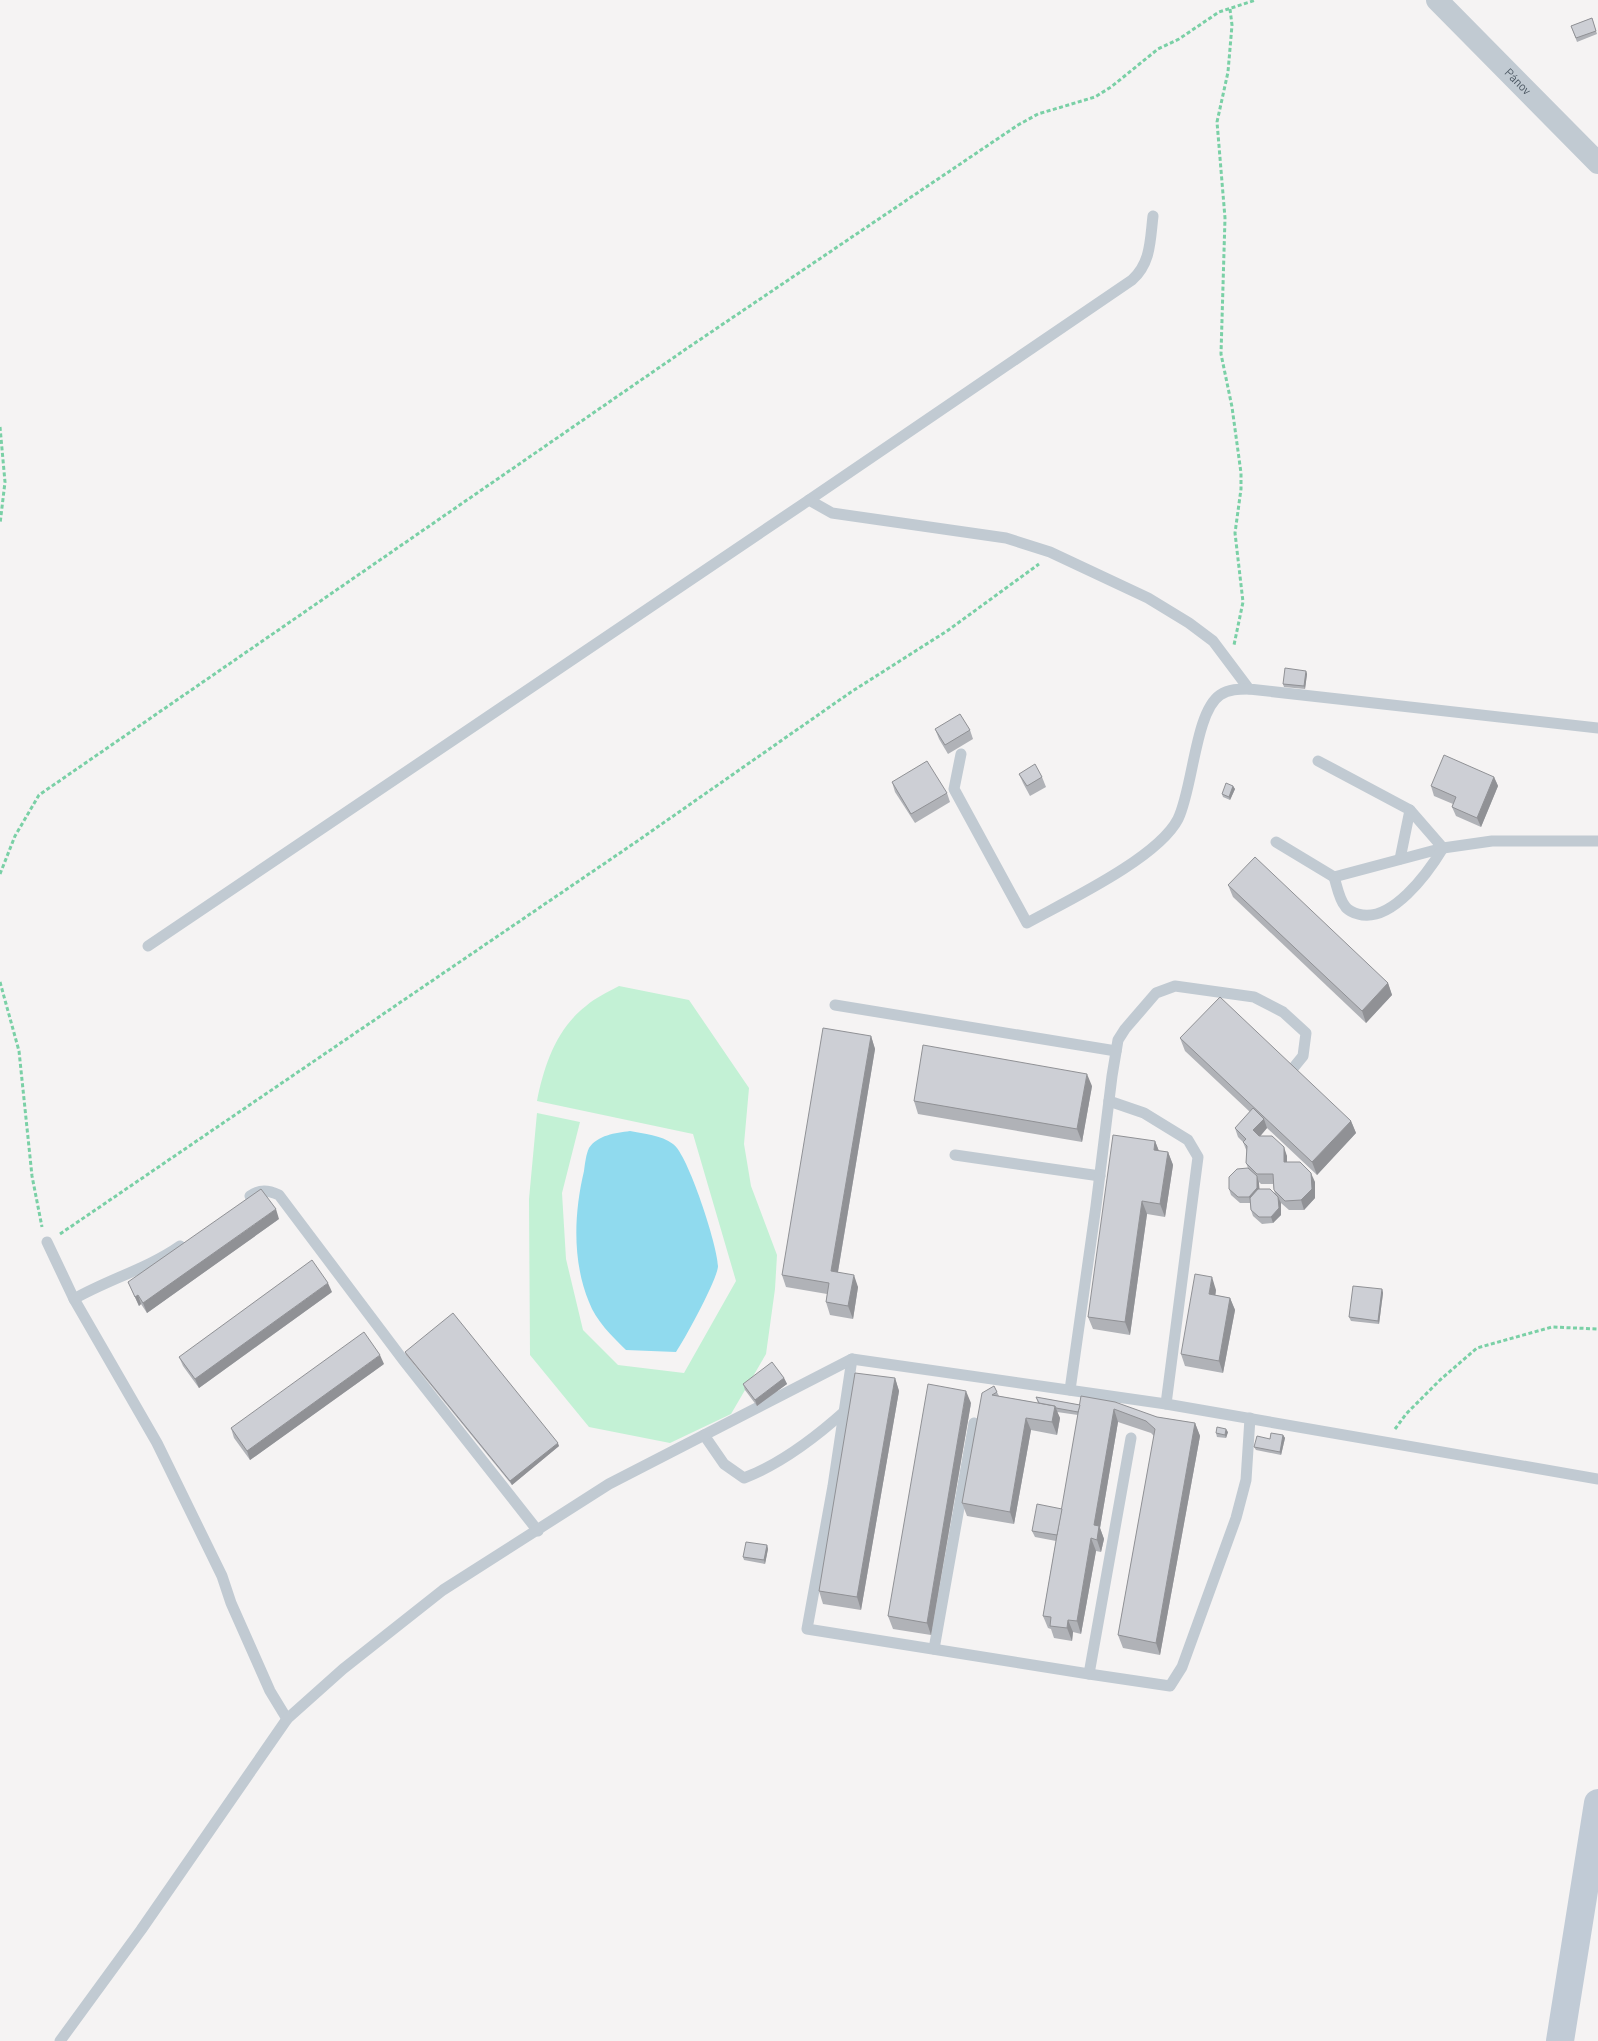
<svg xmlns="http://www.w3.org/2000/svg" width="1598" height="2041" font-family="Barlow,sans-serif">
<rect width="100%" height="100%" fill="#f5f3f3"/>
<path fill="#c3f1d5" d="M619,986L689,1000L749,1088L744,1144L751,1186L777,1255L775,1289L766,1354L731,1414L670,1443L589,1427L530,1355L529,1199L537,1113L580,1122L562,1193L566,1259L583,1330L618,1365L684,1373L736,1281L693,1134L537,1101C544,1066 556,1029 586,1006C595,998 608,992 619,986Z"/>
<path fill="#90daee" d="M630,1131C644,1134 661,1135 673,1144C688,1154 718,1247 718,1266C718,1278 685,1339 676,1352L626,1350C612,1336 596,1321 589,1302C572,1261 574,1213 584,1171C585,1164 586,1154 589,1148C598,1135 615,1133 630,1131Z"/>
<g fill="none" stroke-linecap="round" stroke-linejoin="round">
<g stroke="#7ad0a6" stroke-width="3" stroke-dasharray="4 2.5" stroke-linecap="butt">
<path d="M1230,9L1232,25L1228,72L1217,122L1225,218L1221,354L1232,407L1241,473V489L1235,533L1243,602L1234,645"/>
<path d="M0,427L5,482L0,524"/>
<path d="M0,874L15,836L39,795L689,347L1018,125L1038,114L1095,97L1111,87L1158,49L1179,39L1219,12L1256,0"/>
<path d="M0,982L19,1051L32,1176L42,1227"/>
<path d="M60,1234L636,842L851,692L947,631L1039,564"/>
<path d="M1395,1429L1406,1414L1440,1380L1477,1348L1552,1327L1598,1329"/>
</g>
<g stroke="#c1cad2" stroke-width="11">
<path d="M1153,216C1150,241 1151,263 1132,280L809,500L832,513L1006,538L1050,552L1148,598L1189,623L1213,641L1249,689L1598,728"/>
<path d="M961,754L954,789L1027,923C1067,901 1158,858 1178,819C1193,789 1195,712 1220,695C1229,689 1239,689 1249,689"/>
<path d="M1318,761L1410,810L1400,859"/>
<path d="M1276,842L1334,877L1443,848L1492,841H1598"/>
<path d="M1334,877C1337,886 1339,899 1345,906C1347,910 1354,913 1358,914C1391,924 1428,873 1443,848L1410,810"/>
<path d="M148,946L809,500"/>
<path d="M835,1005L1116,1051"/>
<path d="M1109,1101L1144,1113L1188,1140L1198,1157L1166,1404"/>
<path d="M955,1155L1100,1176"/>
<path d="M250,1196C260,1189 268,1190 279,1195L404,1361L538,1531"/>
<path d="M47,1242L74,1299L157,1443L222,1576L231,1603L270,1691L287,1719"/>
<path d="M74,1299C109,1279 147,1269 180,1246"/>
<path d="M852,1359L833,1486L807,1629L1089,1674L1131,1438"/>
<path d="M1070,1390L1096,1206L1112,1076L1118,1040L1125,1029L1156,993L1175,986L1254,997L1283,1012L1306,1033L1303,1056L1290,1072"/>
<path d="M704,1435L724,1464L744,1478C781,1464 816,1437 845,1411"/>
<path d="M934,1649L974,1423"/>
<path d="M1089,1674L1170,1686L1182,1667L1236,1518L1246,1480L1250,1418"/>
<path d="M60,2041L141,1930L287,1719L343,1669L443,1590L609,1484L852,1359L1166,1404L1598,1479"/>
</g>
<path stroke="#c1cad2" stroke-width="22" id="s1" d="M1437,0L1598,163"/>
<path stroke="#c1cbd6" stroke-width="28" d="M1560,2041L1598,1803"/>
</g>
<g fill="#b0b2b7" fill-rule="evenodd">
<path d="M1592,18L1597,34L1577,42L1571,26Z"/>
<path d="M1306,671L1307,674L1305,689L1284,687L1283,684Z"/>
<path d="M935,729L970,730L973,739L948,754L939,739Z"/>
<path d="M1019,774L1042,777L1046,787L1030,796L1023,783Z"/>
<path d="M1494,777L1498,786L1481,827L1456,816L1452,807L1453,804L1434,796L1431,786Z"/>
<path d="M892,782L947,793L950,802L915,823L895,792Z"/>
<path d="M1233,786L1235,789L1230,800L1223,797L1222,794Z"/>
<path d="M1228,885L1388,983L1392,995L1366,1023L1233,897Z"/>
<path d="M871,1036L875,1049L838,1272L858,1287L853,1319L830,1315L826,1302L827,1294L786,1287L782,1275Z"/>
<path d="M1180,1038L1351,1121L1356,1133L1317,1175L1267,1128L1260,1136L1287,1156V1162L1315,1182V1198L1304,1210H1289L1281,1203V1215L1273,1223L1262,1224L1253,1216L1251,1210L1250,1203H1240L1231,1195L1229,1189L1248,1168L1246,1163L1247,1152L1243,1142L1238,1137L1235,1128L1250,1112L1185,1051ZM1259,1182L1261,1184H1273L1274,1190L1275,1194L1259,1189Z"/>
<path d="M1092,1086L1082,1142L918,1114L914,1101Z"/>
<path d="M1155,1141L1159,1151L1168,1152L1173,1165L1165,1217L1147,1214L1130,1335L1093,1329L1088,1317Z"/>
<path d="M279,1219L147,1313L141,1304L139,1306L128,1282Z"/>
<path d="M1382,1289L1383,1293L1379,1324L1351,1321L1349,1317Z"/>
<path d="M1216,1290L1215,1295L1230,1298L1235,1310L1223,1373L1185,1366L1181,1354Z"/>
<path d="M332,1292L199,1388L183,1366L179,1357Z"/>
<path d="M405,1352L559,1446L512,1485L406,1355Z"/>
<path d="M384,1364L250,1460L234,1438L231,1428Z"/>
<path d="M784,1378L787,1384L757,1406L745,1390L743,1384Z"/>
<path d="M895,1378L899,1391L861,1610L823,1604L819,1591Z"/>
<path d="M994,1386L999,1396L1038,1403L1036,1397L1080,1405L1081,1396L1157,1417L1195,1423L1200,1436L1160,1655L1123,1648L1118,1635L1154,1436L1151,1433L1118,1422L1100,1528L1104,1539L1101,1552L1096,1551L1081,1634L1073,1632L1072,1641L1054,1638L1051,1629L1048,1628L1043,1616L1056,1541L1035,1537L1032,1531L1062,1509L1078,1415L1057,1412L1060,1418L1057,1435L1031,1430L1014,1524L967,1516L962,1503Z"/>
<path d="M971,1403L931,1635L893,1629L888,1616Z"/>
<path d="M1228,1432L1226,1438L1217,1437L1216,1433Z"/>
<path d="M1283,1435L1285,1438L1281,1455L1256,1450L1254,1447L1270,1439Z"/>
<path d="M767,1545L768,1549L765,1564L744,1560L743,1557Z"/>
</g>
<g fill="#909195">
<path d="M1306,671L1307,674L1305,689L1304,686Z"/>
<path d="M1494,777L1498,786L1481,827L1477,818Z"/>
<path d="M1233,786L1235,789L1230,800L1229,797Z"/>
<path d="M1388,983L1392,995L1366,1023L1362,1011Z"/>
<path d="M871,1036L875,1049L836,1283L831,1271Z"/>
<path d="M1087,1074L1092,1086L1082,1142L1077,1129Z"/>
<path d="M1264,1119L1267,1128L1257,1140L1253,1130Z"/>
<path d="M1351,1121L1356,1133L1317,1175L1312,1162Z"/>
<path d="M1155,1141L1160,1154L1154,1150Z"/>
<path d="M1284,1147L1287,1156V1172L1284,1162Z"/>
<path d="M1168,1152L1173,1165L1165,1217L1160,1204Z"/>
<path d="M1311,1173L1315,1182V1198L1304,1210L1301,1200Z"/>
<path d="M1257,1176L1259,1183L1260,1194L1252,1203L1249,1197Z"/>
<path d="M1278,1197L1281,1203V1215L1273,1223L1271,1217Z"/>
<path d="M1142,1201L1147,1214L1130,1335L1125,1322Z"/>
<path d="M276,1209L279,1219L147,1313L143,1303Z"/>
<path d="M854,1275L858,1287L853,1319L848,1306Z"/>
<path d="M1212,1277L1216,1290L1214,1306L1209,1294Z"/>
<path d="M328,1283L332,1292L199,1388L195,1379Z"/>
<path d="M1382,1289L1383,1293L1379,1324L1378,1321Z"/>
<path d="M138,1295L141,1304L139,1306L135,1297Z"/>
<path d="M1230,1298L1235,1310L1223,1373L1219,1361Z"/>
<path d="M380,1355L384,1364L250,1460L247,1451Z"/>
<path d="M784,1378L787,1384L757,1406L755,1400Z"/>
<path d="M895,1378L899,1391L861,1610L857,1597Z"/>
<path d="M966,1391L971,1403L931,1635L927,1623Z"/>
<path d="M1055,1406L1060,1418L1057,1435L1052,1422Z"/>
<path d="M1114,1409L1118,1422L1100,1528L1104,1539L1101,1552L1097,1540L1094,1525Z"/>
<path d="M1026,1418L1031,1430L1014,1524L1010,1512Z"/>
<path d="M1195,1423L1200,1436L1160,1655L1156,1643Z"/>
<path d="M1226,1429L1228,1432L1226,1438L1225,1435Z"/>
<path d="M1283,1435L1285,1438L1281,1455L1280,1452Z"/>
<path d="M558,1443L559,1446L512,1485L510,1481Z"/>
<path d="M1091,1538L1096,1551L1081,1634L1077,1621Z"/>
<path d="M767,1545L768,1549L765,1564L764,1560Z"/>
<path d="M1068,1620L1073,1632L1072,1641L1067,1628Z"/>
</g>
<g fill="#cdcfd5" stroke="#909195">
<path d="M1592,18L1596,31L1576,38L1571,26Z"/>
<path d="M1285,668L1306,671L1304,686L1283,684Z"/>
<path d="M960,714L970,730L945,745L935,729Z"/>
<path d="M1444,755L1494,777L1477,818L1452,807L1456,797L1431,786Z"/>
<path d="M927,761L947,793L911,814L892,782Z"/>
<path d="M1035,764L1042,777L1027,786L1019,774Z"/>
<path d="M1226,783L1233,786L1229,797L1222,794Z"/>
<path d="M1255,857L1388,983L1362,1011L1228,885Z"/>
<path d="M1220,997L1351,1121L1312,1162L1180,1038Z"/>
<path d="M823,1028L871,1036L831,1271L854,1275L848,1306L826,1302L829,1283L782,1275Z"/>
<path d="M923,1045L1087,1074L1077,1129L914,1101Z"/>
<path d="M1253,1108L1264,1119L1253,1130L1259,1136H1272L1284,1147V1162H1300L1311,1173L1312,1189L1301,1200L1285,1201L1274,1190L1273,1174H1257L1246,1163L1247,1146L1243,1142L1246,1139L1235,1128Z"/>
<path d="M1113,1135L1155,1141L1154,1150L1168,1152L1160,1204L1142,1201L1125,1322L1088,1317Z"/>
<path d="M1248,1168L1257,1176V1188L1249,1197H1238L1229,1189V1177L1237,1169Z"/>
<path d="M261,1189L276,1209L143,1303L138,1295L135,1297L128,1282Z"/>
<path d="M1258,1189H1270L1278,1197L1279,1208L1271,1217H1259L1251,1210L1250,1198Z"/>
<path d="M312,1260L328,1283L195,1379L179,1357Z"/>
<path d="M1195,1274L1212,1277L1209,1294L1230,1298L1219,1361L1181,1354Z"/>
<path d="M1353,1286L1382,1289L1378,1321L1349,1317Z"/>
<path d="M453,1313L558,1443L510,1481L405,1352Z"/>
<path d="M364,1332L380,1355L247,1451L231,1428Z"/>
<path d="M772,1362L784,1378L755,1400L743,1384Z"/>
<path d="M855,1373L895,1378L857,1597L819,1591Z"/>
<path d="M928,1384L966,1391L927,1623L888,1616Z"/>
<path d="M994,1386L997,1392L992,1395L1055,1406L1052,1422L1026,1418L1010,1512L962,1503L982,1393Z"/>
<path d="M1081,1396L1115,1402L1157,1417L1195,1423L1156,1643L1118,1635L1155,1429L1146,1421L1114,1409L1094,1525L1099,1526L1097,1540L1091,1538L1077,1621L1068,1620L1067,1628L1050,1626L1051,1617L1043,1616Z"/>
<path d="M1036,1397L1080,1405L1078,1412L1056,1408L1055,1406L1039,1403Z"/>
<path d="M1217,1427L1226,1429L1225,1435L1216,1433Z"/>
<path d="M1271,1433L1283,1435L1280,1452L1254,1447L1257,1436L1270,1439Z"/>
<path d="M1037,1504L1062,1509L1057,1535L1032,1531Z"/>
<path d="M746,1542L767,1545L764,1560L743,1557Z"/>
</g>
<g text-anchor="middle" stroke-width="4.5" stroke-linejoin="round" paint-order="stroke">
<g font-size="12" fill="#4a5661" stroke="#fff">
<text dy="4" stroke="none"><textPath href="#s1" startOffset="115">Pánov</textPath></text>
</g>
</g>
</svg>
